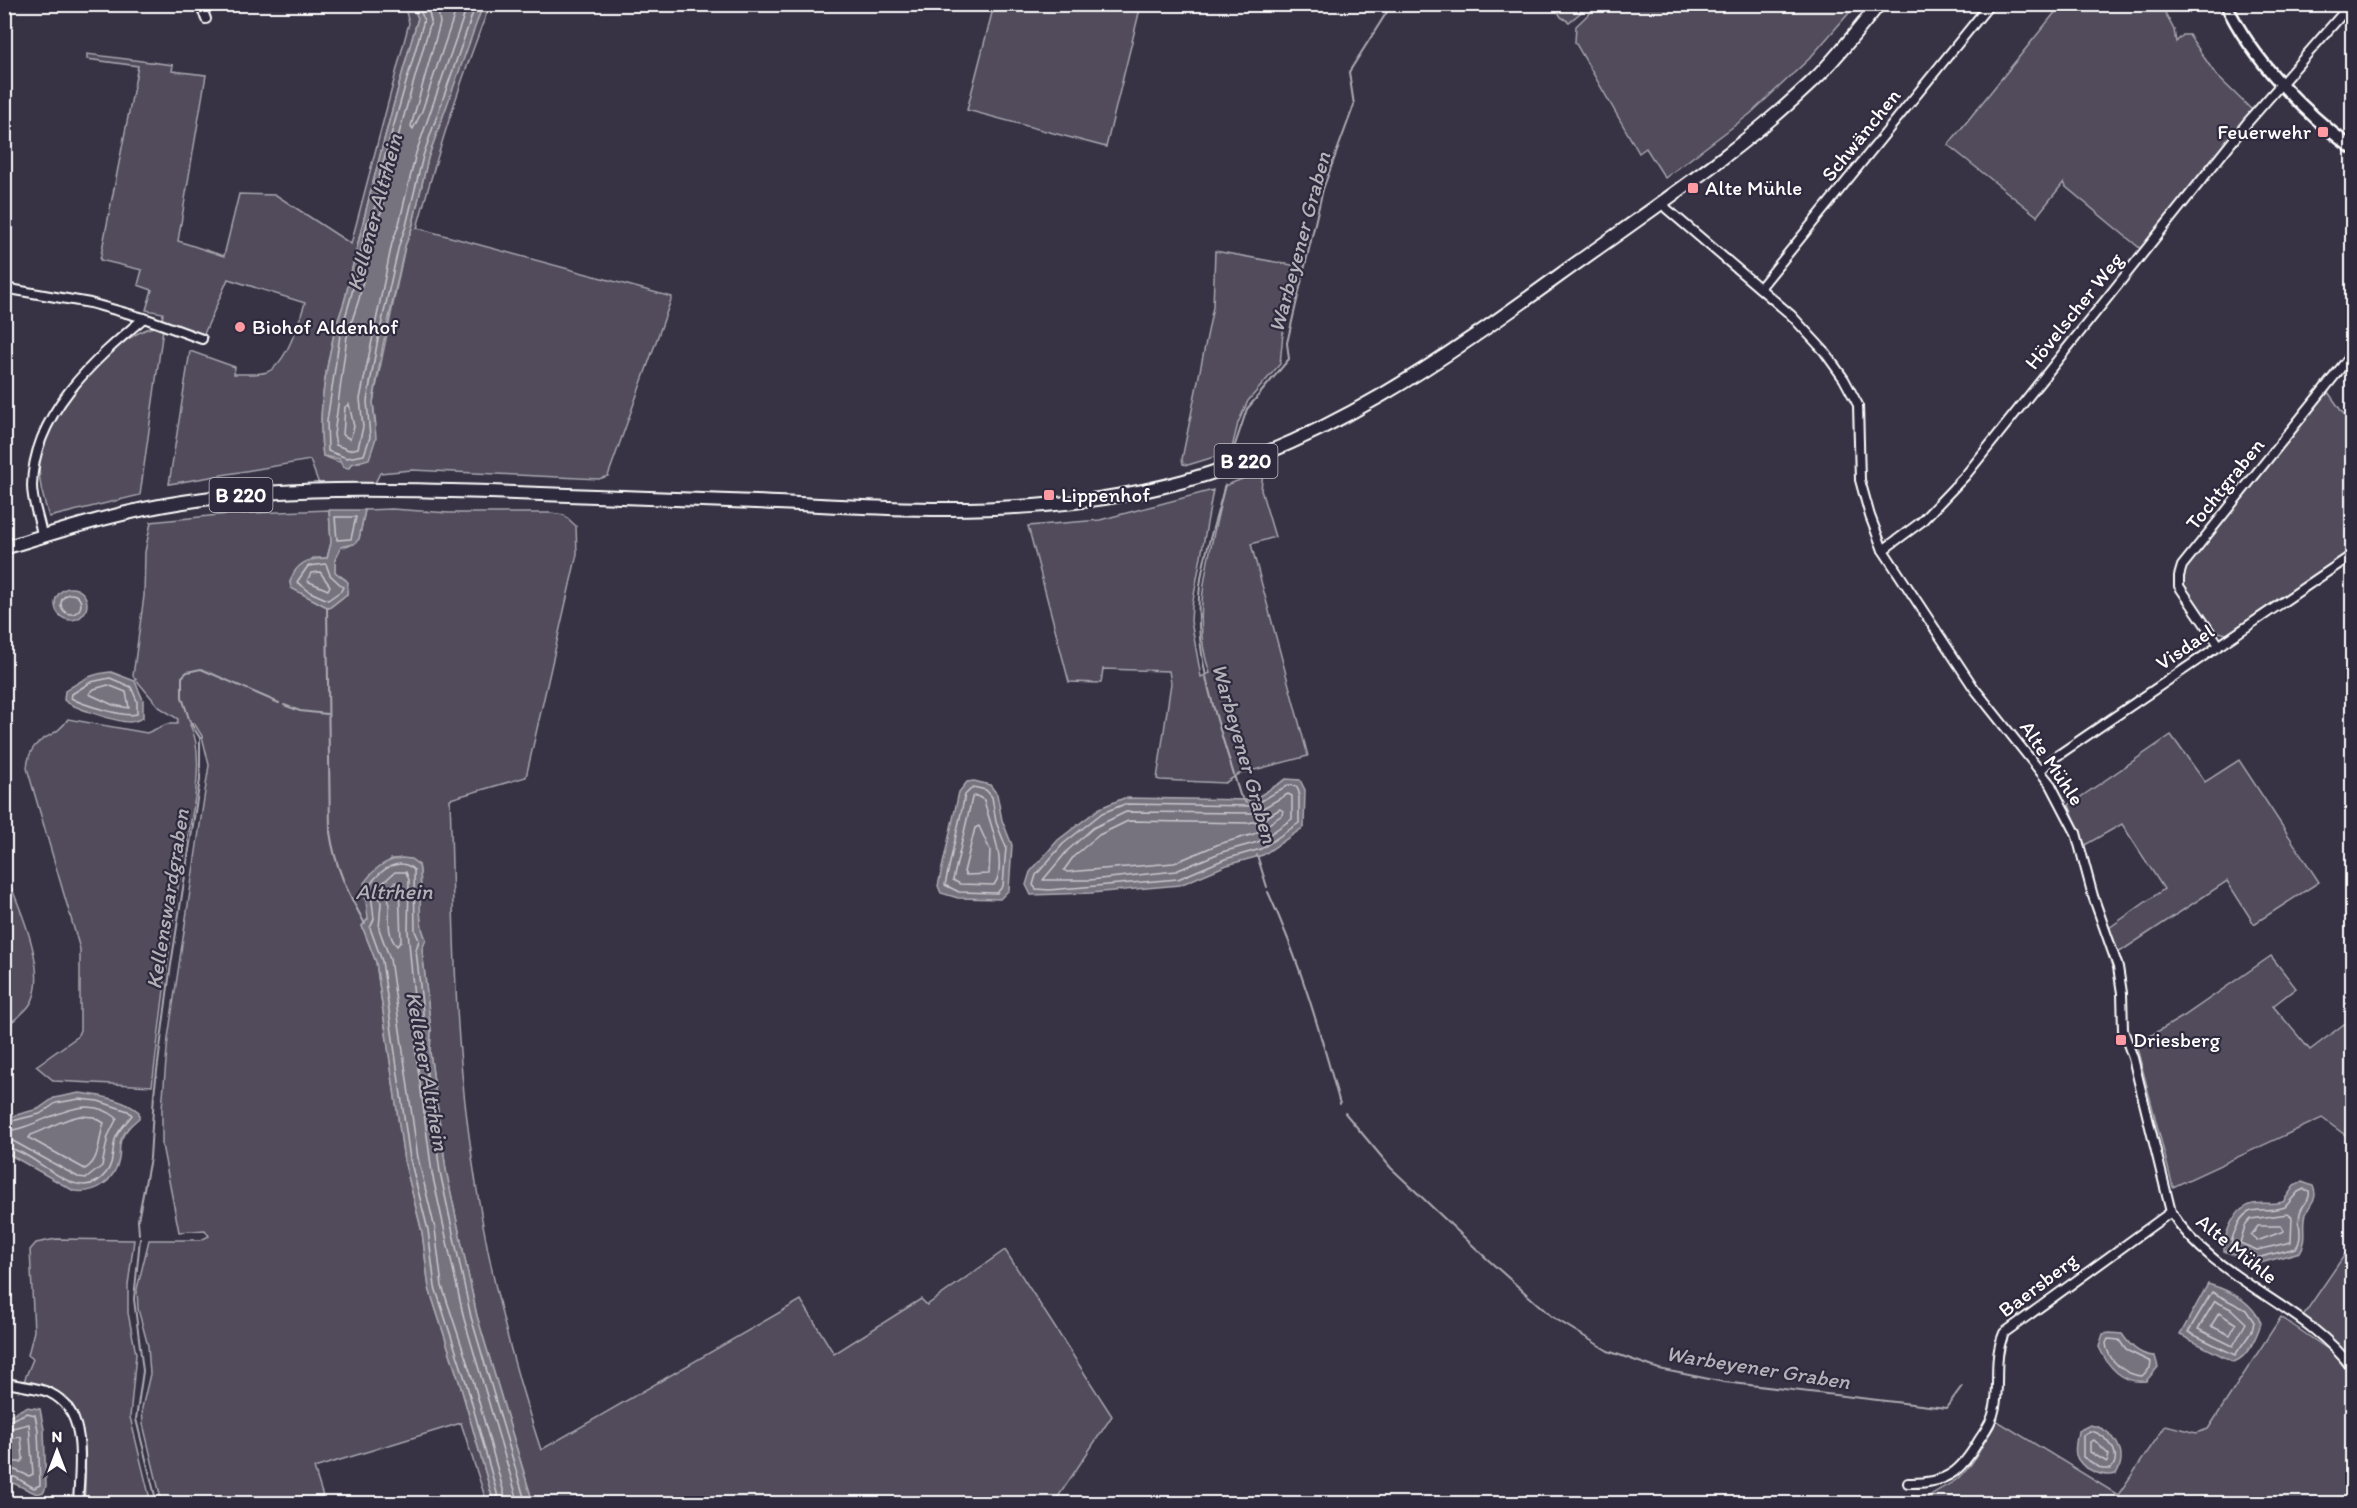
<svg xmlns="http://www.w3.org/2000/svg" width="2357" height="1508" font-family="Itim,sans-serif">
<rect width="100%" height="100%" fill="#373345"/>
<filter id="ink" filterUnits="userSpaceOnUse"><feTurbulence type="fractalNoise" baseFrequency=".0167" numOctaves="2"/><feDisplacementMap in="SourceGraphic" scale="12" xChannelSelector="R" yChannelSelector="G"/><feConvolveMatrix kernelMatrix="1 2 1 2 8 2 1 2 1" color-interpolation-filters="sRGB"/></filter>
<g filter="url(#ink)">
<g fill="#514c5c" stroke="#a8a6ae" stroke-width="1.5">
<path d="M404,5H412L418,18C391,111 367,201 346,295C343,308 337,321 334,334C325,372 317,417 323,456L342,463L360,462L376,426L373,402L405,246L412,228L428,158L478,16L483,5H490C461,77 438,152 417,228L672,297L608,476L599,479L412,470L380,473L375,483L319,484L310,460L169,484L190,351L235,367L234,374C244,374 257,375 267,372C286,365 299,322 305,303L228,279L204,334L184,330L162,321L163,313L146,310L152,290L138,285L142,270L100,260L138,66L87,59V54L173,65L172,71L206,75L178,241L224,256L239,194L276,195L351,244L409,23Z"/>
<path d="M994,5H1141L1106,147L967,110Z"/>
<path d="M1554,5H1590L1569,22L1561,17Z"/>
<path d="M1598,5V4L1856,5L1809,59L1750,114L1665,178L1646,148L1639,153L1575,42L1576,26Z"/>
<path d="M2061,5H2161L2174,30L2176,42L2183,35H2189L2216,75L2253,111L2142,250L2066,187L2064,182L2037,216L1948,145Z"/>
<path d="M1215,251L1303,267L1284,323L1280,364L1248,401L1238,423L1232,448L1227,453L1188,465L1183,464L1182,459L1213,307Z"/>
<path d="M153,327L163,329L140,495L49,517C43,497 37,479 40,458C46,415 111,338 153,327Z"/>
<path d="M2328,392L2352,426V550L2230,635L2215,631L2184,585L2185,566Z"/>
<path d="M1263,471L1261,490L1275,537L1251,544L1308,756L1239,774L1225,783L1160,780L1157,779L1171,683L1169,671L1103,669L1101,683L1069,682L1028,526L1100,520L1213,490L1192,606L1191,621L1201,677L1210,673C1188,613 1213,546 1224,486Z"/>
<path d="M392,509L449,513H551L564,515L576,526L577,554L526,777L450,799C453,879 453,960 459,1040C470,1180 496,1316 541,1450L801,1300L834,1354L921,1299L927,1305L1005,1250L1112,1416L1054,1503H533L477,1316L446,1170L430,1052L431,1031L422,949L426,939C415,918 424,888 419,865C410,858 403,858 391,859L363,893L367,903L368,919L362,926L376,962L404,1160L422,1232L429,1288L460,1384L494,1503H487L461,1423L314,1468L325,1503H162L143,1424L142,1408L150,1374L148,1346L138,1309L137,1289L149,1240H201L209,1236L205,1230L179,1232L162,1145V1108L168,1038L209,765L202,736L194,723L190,725C211,763 182,855 176,900C167,962 160,1024 152,1086L54,1081L36,1066L77,1037L80,1030V949L27,768C30,733 54,742 68,719L147,733L167,724H177L178,719L159,707L133,676L144,596L145,552L151,522L229,514L329,510L331,543L327,558H313L290,582L292,588L329,608L347,594L346,580L335,572V560L341,547L349,546L359,539L365,510Z"/>
<path d="M2171,735L2205,782L2239,760L2319,882L2254,924L2227,881L2118,953L2109,928L2164,889L2122,824L2085,845L2069,805Z"/>
<path d="M4,870C17,901 52,976 29,1006C23,1014 12,1021 5,1028Z"/>
<path d="M2271,956L2296,988L2273,1006L2310,1050L2352,1018V1140L2322,1118L2173,1187L2136,1044L2184,1016Z"/>
<path d="M56,1239L134,1240L128,1285V1313L136,1354L130,1417L151,1503H84C86,1477 89,1417 67,1399C55,1388 39,1385 24,1381L33,1359L28,1355L34,1331L30,1250L36,1243Z"/>
<path d="M2352,1244V1364L2342,1349L2300,1320Z"/>
<path d="M2281,1317L2332,1352L2352,1376V1503H1911L1912,1496L1926,1499C1935,1490 1947,1487 1957,1479C1975,1465 1985,1440 1996,1420L2118,1495L2166,1425L2196,1433L2208,1429Z"/>
</g>
<g fill="#76737f" stroke="#adabb2" stroke-width="1.5">
<path d="M412,5H483L428,158L412,228L405,246L383,345L373,402L376,438L369,459L351,464L349,468L343,467L339,459L323,456C317,417 325,373 334,334C337,321 343,308 346,295C367,201 391,111 418,18Z"/>
<path d="M329,510H365L359,539L354,544L341,547L335,560V572L348,582L347,594L329,608L291,588L290,582C296,562 308,559 327,558L331,543Z"/>
<circle cx="71" cy="604" r="16"/>
<path d="M111,672L135,681L143,700V718C138,720 134,722 129,722C118,722 70,707 64,700L65,691C80,681 92,673 111,672Z"/>
<path d="M1286,779L1300,780L1305,790L1304,827L1263,855L1227,865L1180,885L1091,893L1031,895L1026,885L1030,872L1058,840L1100,808L1124,798L1253,800Z"/>
<path d="M974,781L990,785L997,794L1002,820L1012,845L1009,890L1000,899L958,898L941,893L938,886L959,792L967,782Z"/>
<path d="M402,858L411,859L419,865C424,888 415,919 426,939L422,949L431,1031L430,1052L446,1170L477,1316L533,1503H494L460,1384L429,1288L422,1232L404,1160L376,962L362,926L368,919L364,883C374,869 384,860 402,858Z"/>
<path d="M79,1093C99,1095 123,1099 139,1112V1118C132,1124 125,1130 121,1140C119,1146 120,1153 119,1159C114,1182 96,1194 74,1191L5,1152V1118L38,1109L54,1098Z"/>
<path d="M2302,1182L2313,1186C2319,1200 2310,1202 2306,1214C2302,1227 2309,1239 2300,1252L2257,1264L2224,1251C2224,1233 2234,1208 2253,1204C2263,1202 2273,1205 2283,1202L2294,1186Z"/>
<path d="M2208,1284C2229,1290 2252,1301 2261,1323C2257,1336 2248,1357 2234,1362L2180,1335Z"/>
<path d="M2110,1333L2122,1334C2130,1346 2140,1356 2155,1356L2158,1367L2146,1381C2123,1384 2108,1367 2099,1347L2103,1334Z"/>
<path d="M26,1407L40,1409L44,1429L46,1486L44,1492L37,1494L13,1483L5,1484V1418Z"/>
<path d="M2090,1425C2114,1429 2129,1453 2116,1474C2104,1478 2080,1469 2076,1455C2074,1448 2077,1439 2078,1431Z"/>
</g>
<g fill="none" stroke-linecap="round" stroke-linejoin="round">
<g stroke="#c8c7cc" stroke-width="1.5">
<path d="M418,4L424,20L379,177L375,207L367,223L351,297L340,335L327,421L328,451L347,458L364,455L370,437L367,401L377,344L399,245L406,226L423,156L476,4"/>
<path d="M427,4L431,21L386,179L382,210L375,225L359,299L347,336L334,435L336,445L349,450L358,448L363,427L360,399L392,243L399,224L416,153L468,4"/>
<path d="M437,4L440,23L411,126L413,129L422,111L458,4"/>
<path d="M349,404L354,427L350,439L343,435L345,407Z"/>
<path d="M335,517H356L351,539L337,540Z"/>
<path d="M326,564L330,575L343,587L341,591L328,600L310,592L297,582L308,566Z"/>
<path d="M320,572L330,586L328,590L307,581L311,573Z"/>
<circle cx="71" cy="604" r="10"/>
<path d="M110,678L131,687L137,701V714C125,718 81,704 71,698L72,694L91,682Z"/>
<path d="M108,685L126,692L129,708L113,705L89,694L94,689Z"/>
<path d="M1288,785L1296,786L1299,792V823L1261,849L1225,859L1178,879L1049,890L1036,889L1033,885L1036,875L1063,844L1102,813L1125,804L1253,806Z"/>
<path d="M973,787L986,790L992,797L996,822L1006,847L1003,886L997,893L959,892L945,885L965,795Z"/>
<path d="M1288,794L1292,796V819L1258,842L1222,852L1176,871L1090,880H1043L1068,850L1093,828L1126,812L1254,813Z"/>
<path d="M975,795L984,800C989,823 1009,865 994,885L960,884L953,880L972,798Z"/>
<path d="M1280,809L1283,811L1282,815L1254,834L1219,844L1174,863L1067,872L1064,870L1074,856L1099,835L1128,821L1248,823L1262,820Z"/>
<path d="M979,826L990,850L989,874L966,875L964,872L975,828Z"/>
<path d="M396,882L399,885L401,941L397,946C383,932 393,908 387,891Z"/>
<path d="M80,1116L94,1117L104,1123C98,1138 101,1160 85,1169L29,1138L31,1135C48,1129 62,1119 80,1116Z"/>
<path d="M4,1123L40,1114L56,1103L79,1099L98,1101L128,1111L132,1115C127,1122 120,1128 116,1137C111,1149 115,1162 106,1173C78,1210 37,1150 4,1147"/>
<path d="M4,1131C43,1129 79,1088 117,1118L108,1136L102,1166L87,1178L78,1177L13,1141L4,1139"/>
<path d="M2304,1189L2309,1191C2311,1201 2302,1204 2300,1213C2297,1225 2304,1237 2296,1248L2257,1258L2231,1247C2231,1241 2233,1235 2236,1229C2247,1200 2263,1215 2285,1207L2298,1192Z"/>
<path d="M2288,1214L2292,1217L2291,1242L2257,1250L2240,1243L2245,1226L2251,1219Z"/>
<path d="M2258,1226H2281L2284,1231L2257,1241L2251,1236Z"/>
<path d="M2212,1292L2246,1310L2254,1322L2252,1331L2235,1355L2188,1332Z"/>
<path d="M2215,1301L2231,1309L2246,1323L2233,1346L2198,1329Z"/>
<path d="M2219,1313L2236,1324L2230,1335L2211,1326Z"/>
<path d="M2108,1339L2119,1340L2126,1350L2151,1362L2150,1368L2142,1376C2125,1375 2107,1360 2106,1343Z"/>
<path d="M4,1423L27,1413L35,1415L38,1430L40,1485L34,1488L15,1477L4,1478"/>
<path d="M4,1430L29,1424L33,1474L29,1476L15,1470L4,1471"/>
<path d="M2090,1431C2107,1434 2123,1454 2111,1469H2102L2083,1457V1435Z"/>
<path d="M4,1439L21,1437L23,1459L21,1462H4"/>
<path d="M2094,1440L2109,1455L2107,1462L2090,1452V1442Z"/>
<path d="M500,1504L466,1382L435,1287L428,1230L410,1159L382,961L370,928L374,919L370,885C379,871 399,855 414,870L415,931L419,940L416,950L425,1031L424,1052L440,1172L471,1317L526,1504"/>
<path d="M507,1504L473,1380L442,1286L435,1229L418,1158L390,959L379,929L381,903L377,888L395,872H406L409,880L408,931L417,1031L416,1053L432,1173L464,1319L519,1504"/>
</g>
<g stroke="#adabb2" stroke-width="2">
<path d="M1234,448L1247,409L1289,359L1287,343L1323,189L1354,105L1349,72L1392,4"/>
<path d="M1225,485C1216,520 1201,562 1199,597C1195,666 1221,730 1240,795L1246,803"/>
<path d="M327,607L330,832C335,867 348,893 365,924"/>
<path d="M284,705L300,711L327,714"/>
<path d="M1257,855L1267,887"/>
<path d="M1268,892C1300,961 1320,1032 1340,1104"/>
<path d="M1345,1113L1391,1168L1485,1257L1551,1316L1608,1351L1659,1369L1724,1382L1946,1408L1962,1386"/>
<path d="M139,1234L138,1220L150,1158L154,1094L170,971L200,780V738L190,722L182,697V677L187,672L201,669L279,703"/>
<path d="M140,1239L134,1299L143,1371L136,1419L157,1504"/>
</g>
<g stroke="#fff" stroke-width="12">
<g id="minor">
<path d="M200,4L206,19"/>
<path d="M1661,201L1667,209L1791,315L1824,351L1844,379L1858,405L1860,480L1870,516L1883,550L1974,688L2051,785L2076,833L2093,896L2118,967L2122,993L2123,1030L2133,1058L2171,1212C2214,1281 2305,1304 2352,1368"/>
<path d="M4,288L90,303L144,318L202,339"/>
<path d="M1760,288L1990,4"/>
<path d="M42,536C40,520 32,503 32,486C33,414 93,361 144,318"/>
<path d="M1883,550L1921,522L1965,476L2247,123L2351,4"/>
<path d="M2219,645L2179,586V576L2182,566L2352,354"/>
<path d="M2040,771L2051,760L2352,555"/>
<path d="M4,1382C19,1387 36,1386 50,1393C90,1412 79,1468 78,1504"/>
<path d="M1908,1483C1946,1484 1961,1472 1979,1440C1985,1431 1992,1422 1994,1411C2001,1385 1992,1361 2004,1333L2171,1212"/>
</g>
</g>
<g stroke="#fff" stroke-width="15">
<path id="tertiary" d="M2226,4C2252,60 2304,112 2352,148"/>
</g>
<g stroke="#fff" stroke-width="16">
<path id="primary" d="M4,548C63,530 122,511 183,502C285,486 387,489 490,492C579,495 668,498 756,502C900,509 1044,520 1184,481C1325,443 1443,360 1560,275C1647,212 1742,151 1819,75C1840,53 1860,28 1879,4"/>
</g>
<use href="#minor" stroke="#2f2a3d" stroke-width="8"/>
<use href="#tertiary" stroke="#2f2a3d" stroke-width="10"/>
<use href="#primary" stroke="#2f2a3d" stroke-width="12"/>
</g>
</g>
<g fill="#ff9aa2" stroke="#2f2a3d" stroke-width="2">
<rect x="2317" y="126" width="12" height="12" rx="3"/>
<rect x="1687" y="182" width="12" height="12" rx="3"/>
<circle cx="240" cy="327" r="6"/>
<rect x="1043" y="489" width="12" height="12" rx="3"/>
<rect x="2115" y="1034" width="12" height="12" rx="3"/>
</g>
<g text-anchor="middle" stroke-width="4.5" stroke-linejoin="round" paint-order="stroke">
<g fill="#2f2a3d" stroke="#c1bfc5" stroke-width="1.5">
<rect x="1214.5" y="444" width="63" height="34" rx="4.5"/>
<rect x="209.5" y="478" width="63" height="34" rx="4.5"/>
</g>
<g font-size="20" font-weight="bold" fill="#fff">
<text x="1246" y="468">B 220</text>
<text x="241" y="502">B 220</text>
</g>
<g font-size="21" fill="#fff" stroke="#2f2a3d" text-anchor="start">
<text x="2311" y="139" text-anchor="end">Feuerwehr</text>
<text x="1705" y="195">Alte Mühle</text>
<text x="252" y="334">Biohof Aldenhof</text>
<text x="1061" y="502">Lippenhof</text>
<text x="2133" y="1047">Driesberg</text>
</g>
<g font-size="21" fill="#fff" stroke="#2f2a3d">
<text transform="translate(1861 135) rotate(-51)" y="7">Schwänchen</text>
<text transform="translate(2074 311) rotate(-51)" y="7">Hövelscher Weg</text>
<text transform="translate(2225 484) rotate(-51)" y="7">Tochtgraben</text>
<text transform="translate(2185 647) rotate(-34)" y="7">Visdael</text>
<text transform="translate(2052 763) rotate(56)" y="7">Alte Mühle</text>
<text transform="translate(2237 1249) rotate(39)" y="7">Alte Mühle</text>
<text transform="translate(2038 1285) rotate(-37)" y="7">Baersberg</text>
</g>
<g font-size="22" font-style="italic" fill="#b4b2b9" stroke="#2f2a3d">
<text transform="translate(374 212) rotate(-75)" y="8">Kellener Altrhein</text>
<text transform="translate(1299 242) rotate(-75)" y="8">Warbeyener Graben</text>
<text transform="translate(1245 753) rotate(74)" y="8">Warbeyener Graben</text>
<text x="394" y="899">Altrhein</text>
<text transform="translate(167 899) rotate(-81)" y="8">Kellenswardgraben</text>
<text transform="translate(428 1071) rotate(80)" y="8">Kellener Altrhein</text>
<text transform="translate(1758 1367) rotate(9)" y="8">Warbeyener Graben</text>
</g>
</g>
<rect width="2357" height="1508" fill="none" stroke="#2f2a3d" stroke-width="24"/>
<rect x="12" y="12" width="2333" height="1484" fill="none" stroke="#fff" stroke-width="2" filter="url(#ink)"/>
<g transform="translate(57 1451)" stroke="#2f2a3d" stroke-width="4.5" paint-order="stroke">
<path d="M0-4.5L10 22L0 15L-10 22Z" fill="#ffffff"/>
<text y="-9" font-size="16" font-weight="bold" text-anchor="middle" fill="#ffffff">N</text>
</g>
</svg>
